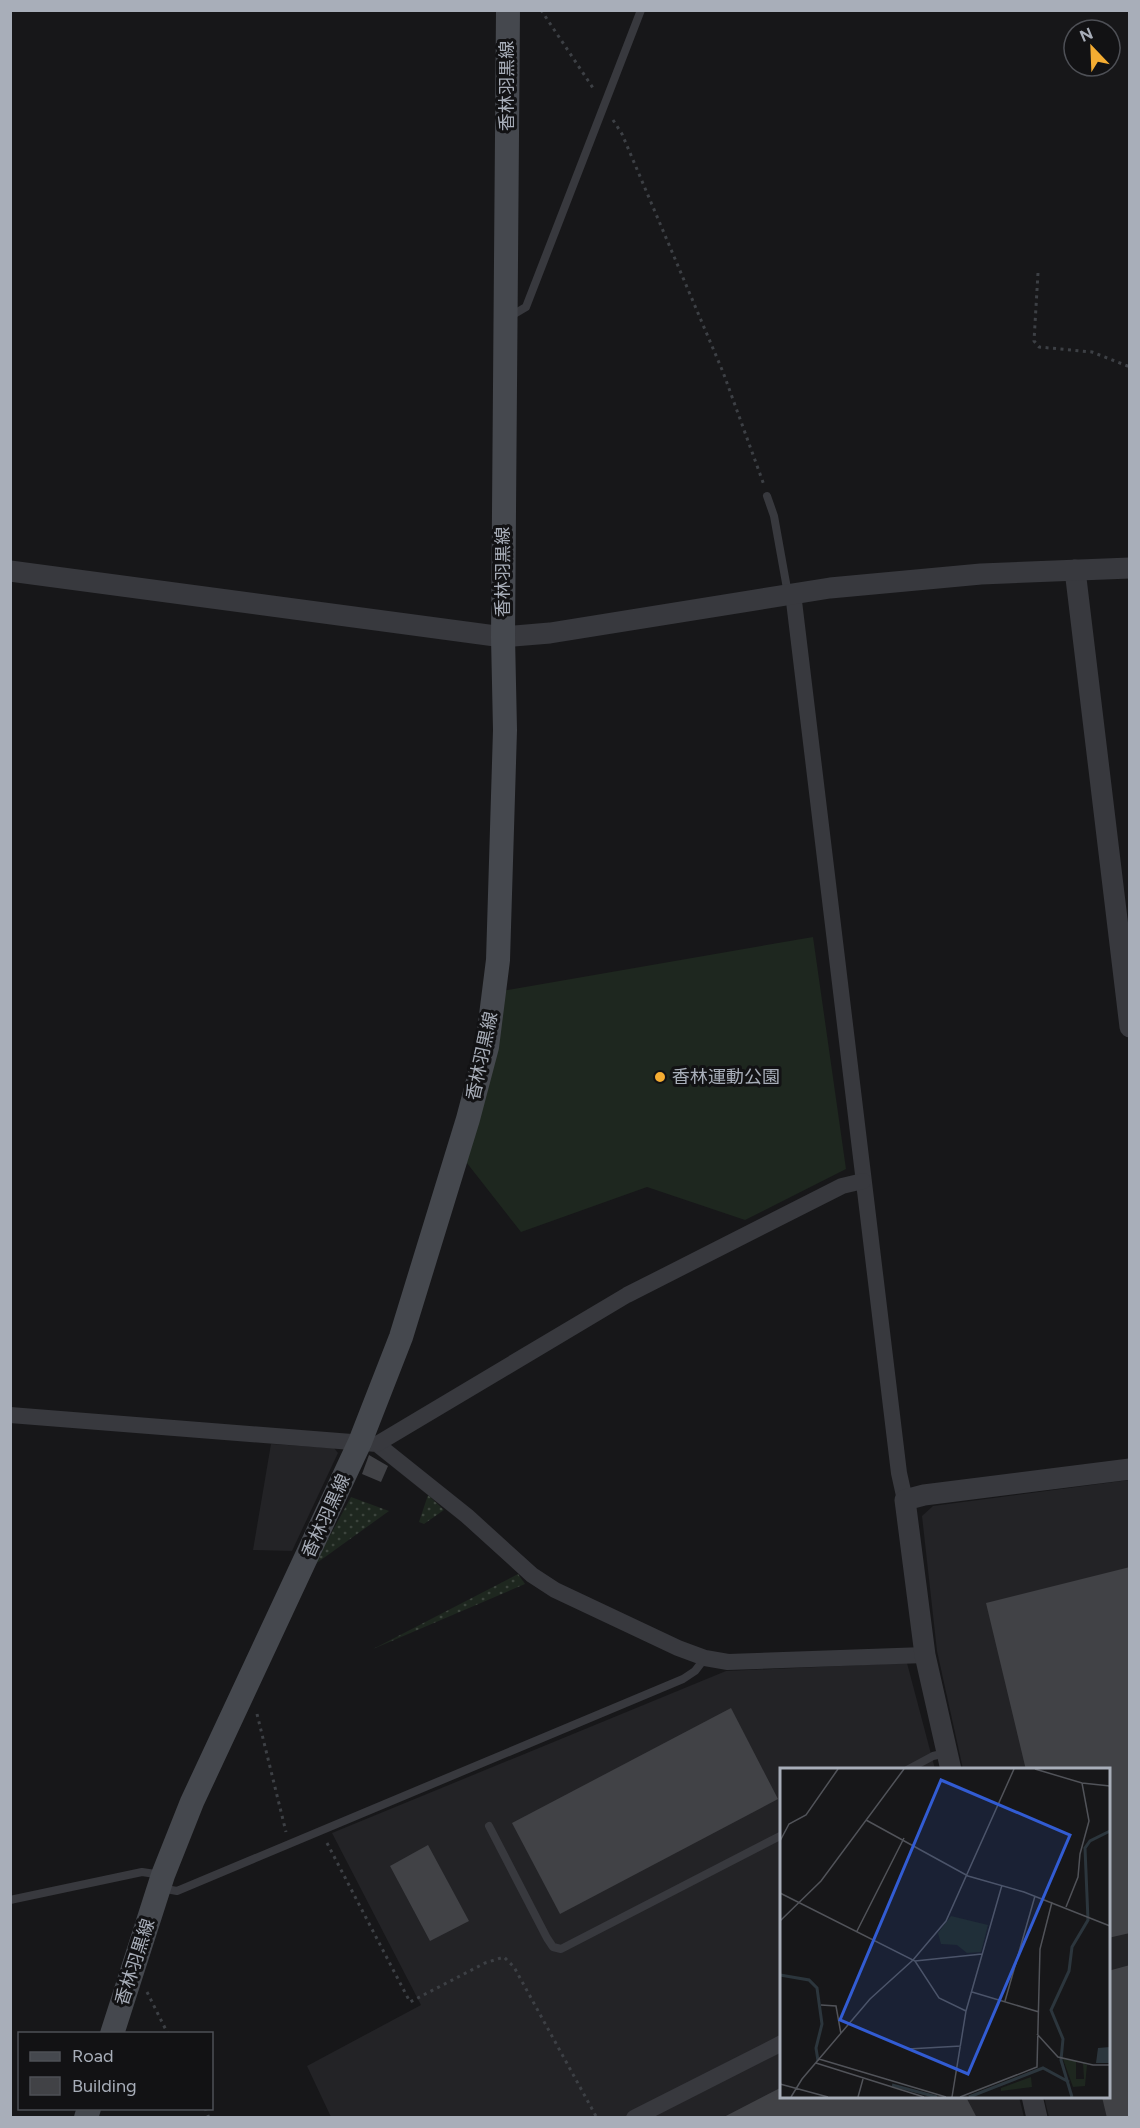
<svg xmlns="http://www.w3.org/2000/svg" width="1140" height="2128" font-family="Figtree,'Noto Sans JP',sans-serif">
<defs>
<pattern id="grass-dots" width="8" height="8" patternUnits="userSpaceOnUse" patternTransform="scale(1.5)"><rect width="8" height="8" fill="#1e271f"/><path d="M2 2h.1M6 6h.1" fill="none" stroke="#3c443d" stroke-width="1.8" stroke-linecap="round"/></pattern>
</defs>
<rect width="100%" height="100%" fill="#171719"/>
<g fill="#232326">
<path d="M271,1444L334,1448L338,1453L292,1551L253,1550Z"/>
<path d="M1129,1480V2117H1049L1044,2097L1108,2096V1770L963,1769L937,1651L922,1516L933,1506Z"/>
<path d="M907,1663L935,1769L782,1770V2096L1019,2097L1024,2117H331L307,2066L421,2005L332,1833L726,1671Z"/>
</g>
<g fill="url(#grass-dots)">
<path d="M428,1495L444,1510L424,1524L419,1522Z"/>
<path d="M351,1497L389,1511L314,1565Z"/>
<path d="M518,1574L525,1584L373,1649Z"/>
</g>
<path fill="#1e271f" d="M813,937L846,1169L745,1220L647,1187L521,1232L463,1158L502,991Z"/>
<g fill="#414246">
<path d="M369,1455L388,1466L381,1482L362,1474Z"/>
<path d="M1130,1567V1933L1108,1938V1770H1026L986,1603Z"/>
<path d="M731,1708L778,1799L560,1914L512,1823Z"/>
<path d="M428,1845L469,1921L430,1941L390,1866Z"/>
<path d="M1130,1965V2118H1107L1102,2097H1108V1971Z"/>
<path d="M782,2087V2097H966L977,2118H722Z"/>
</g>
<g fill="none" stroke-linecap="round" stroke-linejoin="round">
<g stroke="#3d4045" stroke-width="3" stroke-dasharray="3 4.5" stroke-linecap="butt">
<path d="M541,10L595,91"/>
<path d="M613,120L622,134L723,372L764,485"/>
<path d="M1038,273L1034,341L1039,347L1092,352L1130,367"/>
<path d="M257,1714L286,1832"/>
<path d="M327,1843L410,2002L485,1963L504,1957L514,1967L597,2118"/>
<path d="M147,1992L168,2034"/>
<path d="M205,2108L209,2118"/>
</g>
<g stroke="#38393e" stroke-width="8">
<path d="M509,317L526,307L641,10"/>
<path d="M767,496L774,516L788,594"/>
<path d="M907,1770L933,1756L946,1753"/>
<path d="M489,1826L547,1938L553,1947L561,1949L782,1835"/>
<path d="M160,1888L177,1891L683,1679L695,1671L705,1658"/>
<path d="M10,1900L142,1872L162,1875"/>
</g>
<g stroke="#38393e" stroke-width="16">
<path d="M793,593L899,1473L905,1500"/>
<path d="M10,1415L377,1444L467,1516L532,1575L555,1590L678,1648L705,1658L728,1662L925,1655"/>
<path d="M377,1444L627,1295L842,1186L863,1181"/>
<path d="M634,2118L782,2043"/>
</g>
<g stroke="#38393e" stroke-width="21">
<path d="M1075,570L1130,1027"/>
<path d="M10,571L503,637L550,633L830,588L981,574L1130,568"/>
<path d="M951,1770L925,1655L905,1500L924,1495L1130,1469"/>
<path d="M1032,2096L1037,2118"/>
</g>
<g stroke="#45484e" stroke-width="24">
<path d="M112,2034L163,1875L192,1802L360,1442L401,1337L468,1119L487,1047L498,960L505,730L503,637L508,10"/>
<path d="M86,2118L89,2108"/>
</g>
</g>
<circle fill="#f5ad32" stroke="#121214" stroke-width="2" cx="660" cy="1077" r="6"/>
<g text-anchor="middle" stroke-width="6" stroke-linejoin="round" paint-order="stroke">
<g font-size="18" fill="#a8aeb9" stroke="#121214">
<text transform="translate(507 86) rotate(-90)" y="6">香林羽黒線</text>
<text transform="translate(503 572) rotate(-90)" y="6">香林羽黒線</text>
<text transform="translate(482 1056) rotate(-78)" y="6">香林羽黒線</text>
<text transform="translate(326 1516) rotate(-65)" y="6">香林羽黒線</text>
<text transform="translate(135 1962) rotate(-72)" y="6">香林羽黒線</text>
</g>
<g font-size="18" fill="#a8aeb9" stroke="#121214" text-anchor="start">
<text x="672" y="1083">香林運動公園</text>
</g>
</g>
<g transform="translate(780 1768)">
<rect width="330" height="330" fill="#171719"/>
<path d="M283,291L296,293V311H304L303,295L307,297L305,318L293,319ZM251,309L252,319L221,323V320Z" fill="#1e271f"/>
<path d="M171,148L208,157L201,184L187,185L177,177L161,176L158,165Z" fill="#1e271f"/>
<path d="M330,279V295H316L318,280Z" fill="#2c363d"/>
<path fill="none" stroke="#2c363d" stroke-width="3" d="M0,207L29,212L37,220L42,256L36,280L38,293M112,317L157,329M189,329L263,300L289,314M292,329L281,292L283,271L271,242L289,203L292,179L308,152L305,80L310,73L330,63"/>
<path fill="none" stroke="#515359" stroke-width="1.5" d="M255,1L302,15L330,18M86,52L188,108L244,124L330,158M0,73L9,56L26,47L58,1M0,125L135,193L159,230L186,243M286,139L298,109L300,86L309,53L302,15M0,153L41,113L124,1M77,163L124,70M135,193L202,186M192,224L259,244M225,233L255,128M41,237L56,238L61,266M257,266L278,289L313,297H330M128,281L181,278M39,291L166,329M36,295L144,329M0,316L48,329M11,329L22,311L90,231L133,192L166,153L234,1M78,329L83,311M172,329L186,243L222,117M180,329L257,299L260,181L272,134"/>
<path fill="#325cd3" fill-opacity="0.15" stroke="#325cd3" stroke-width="3" d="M161,12L290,67L188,306L60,252Z"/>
<rect width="330" height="330" fill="none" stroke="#a8aeb9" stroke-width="3"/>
</g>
<rect width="1140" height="2128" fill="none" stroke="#a8aeb9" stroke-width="24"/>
<rect x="18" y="2032" width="195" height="78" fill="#121214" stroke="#4e5056" stroke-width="1.5"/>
<rect x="30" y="2052" width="30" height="9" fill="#45484e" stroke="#4e5056" stroke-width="1.5"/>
<text x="72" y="2062" font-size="18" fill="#a8aeb9">Road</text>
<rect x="30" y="2077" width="30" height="18" fill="#414246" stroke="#4e5056" stroke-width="1.5"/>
<text x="72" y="2092" font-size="18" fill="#a8aeb9">Building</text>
<g transform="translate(1092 48) rotate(337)"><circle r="28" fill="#121214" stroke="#4e5056" stroke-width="1.5"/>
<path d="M0-4.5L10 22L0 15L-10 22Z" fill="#f5ad32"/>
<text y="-9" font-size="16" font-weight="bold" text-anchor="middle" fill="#a8aeb9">N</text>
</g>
</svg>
